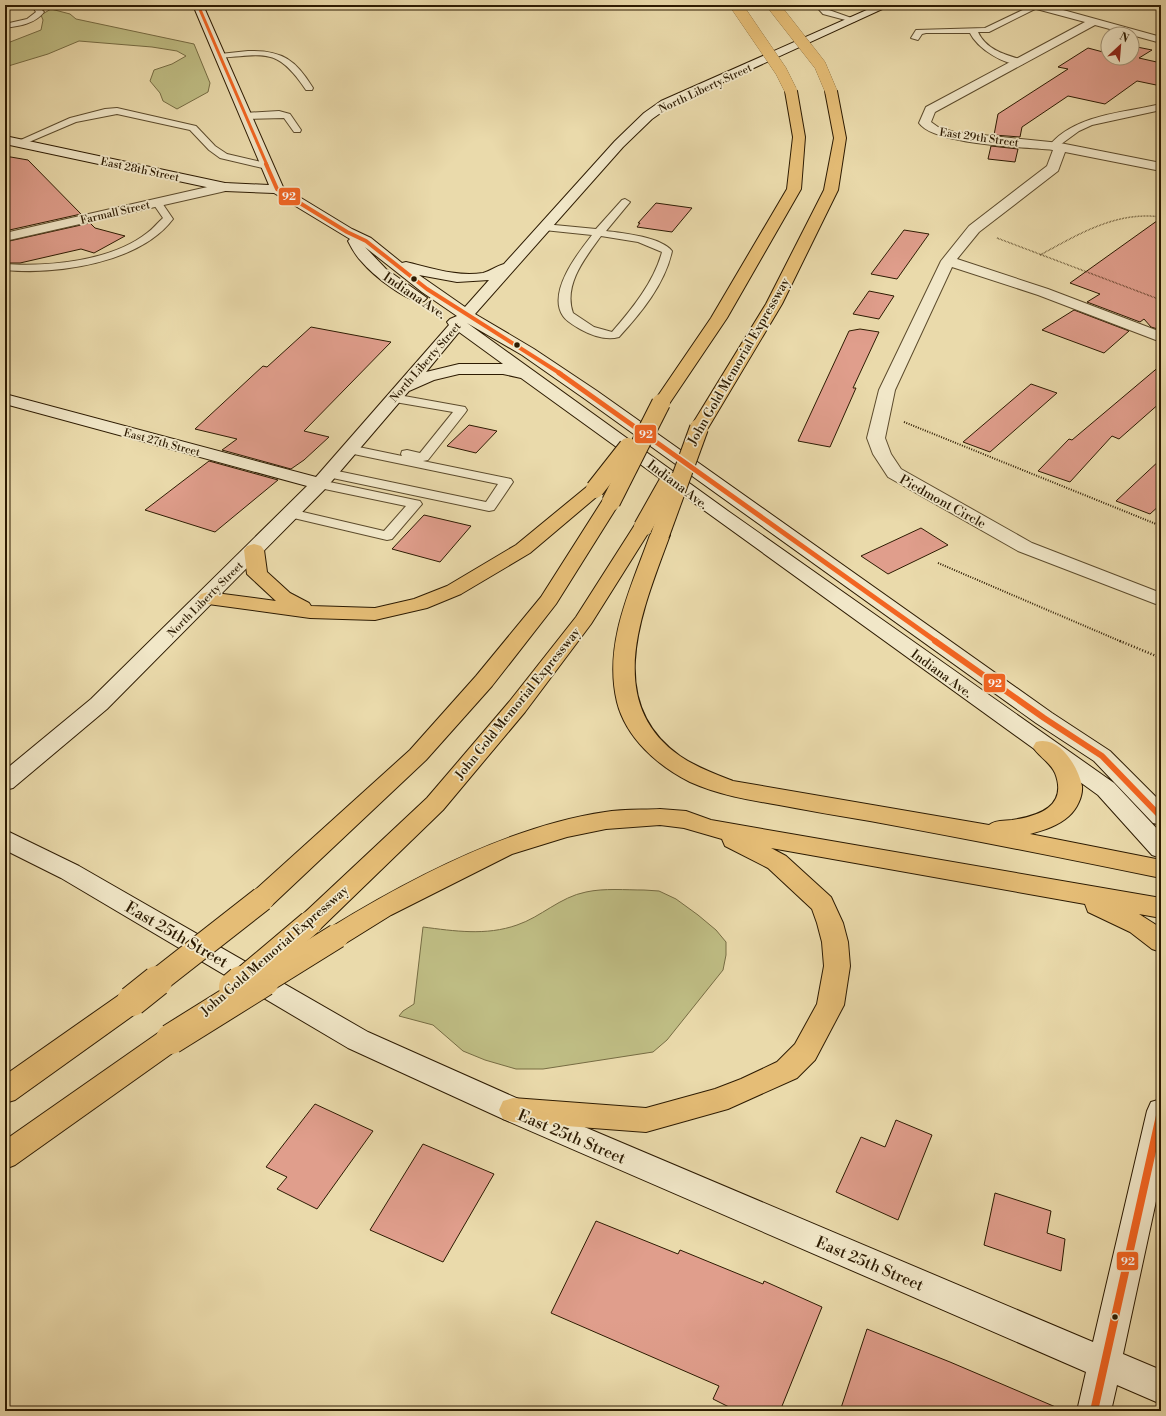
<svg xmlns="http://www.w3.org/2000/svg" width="1166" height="1416" font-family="'Libre Bodoni',serif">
<rect width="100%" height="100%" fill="#eadaab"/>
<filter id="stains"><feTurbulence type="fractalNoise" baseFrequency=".005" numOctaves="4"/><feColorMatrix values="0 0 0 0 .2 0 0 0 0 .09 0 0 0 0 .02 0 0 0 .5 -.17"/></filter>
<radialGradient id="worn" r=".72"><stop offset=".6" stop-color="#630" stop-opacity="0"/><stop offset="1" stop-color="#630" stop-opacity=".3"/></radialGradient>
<g fill="#bfbd84" stroke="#766c43">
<path d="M51,9L70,14L76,19L194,44L210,83L208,92L177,109L163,101L160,93L150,81L154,70L172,64L186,56L177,51L152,47L79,41L48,54L5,67V44L41,30L43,20L41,15Z"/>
<path d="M644,890L659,891L676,899L698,915L716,930L726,942V955L723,970L667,1040L653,1052L543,1069H516L485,1060L463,1051L433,1025L399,1016L403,1011L414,1004L423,927C454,931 486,936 517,925C541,917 560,897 586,892C604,888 626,890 644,890Z"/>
</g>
<g fill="#e09e8c" stroke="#2d1b02">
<path d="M1132,46L1152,50L1139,58L1161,63V86L1137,81L1105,104L1068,96L1022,127L1020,137L994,135L998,114L1068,69L1058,67L1088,48L1103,52L1108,48V58H1132Z"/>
<path d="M991,146L1018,149L1015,162L988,159Z"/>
<path d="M5,156L28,160L81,214L5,231Z"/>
<path d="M656,203L692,208L672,232L637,227L640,223H638Z"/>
<path d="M1161,218V330L1151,327L1144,319L1140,322L1087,302L1100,294L1070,283Z"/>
<path d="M90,223L95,228L125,236L94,253L81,249L20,263H5V242Z"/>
<path d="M904,230L929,234L897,279L871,274Z"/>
<path d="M869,291L894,296L879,319L853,314Z"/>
<path d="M1074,310L1129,331L1104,353L1042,330Z"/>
<path d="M311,327L391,342L304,431L329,437L304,460L291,469L222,450L237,439L195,429L263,366L267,367Z"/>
<path d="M860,329L879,332L853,388H856L830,447L798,441L849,331Z"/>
<path d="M1161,365V402L1119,439L1112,436L1070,482L1038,471L1069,439L1072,440Z"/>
<path d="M1031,384L1057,393L990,452L963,442Z"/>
<path d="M469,425L497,431L476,453L447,446Z"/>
<path d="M1161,459V504L1150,514L1116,501Z"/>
<path d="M209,461L278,480L215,532L145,510Z"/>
<path d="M424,515L471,526L440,562L392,549Z"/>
<path d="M921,528L948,545L888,574L861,556Z"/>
<path d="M315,1104L373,1131L317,1209L277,1189L287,1177L266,1167Z"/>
<path d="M896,1120L932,1135L898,1220L836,1192L861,1137L885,1147Z"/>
<path d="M423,1144L494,1174L443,1262L370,1230Z"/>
<path d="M995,1193L1051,1211L1047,1233L1065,1239L1061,1271L984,1245Z"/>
<path d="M596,1221L678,1254L680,1250L763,1284L764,1281L822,1307L780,1411H737L713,1399L719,1386L551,1313Z"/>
<path d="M867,1329L950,1362L1065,1411H840Z"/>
</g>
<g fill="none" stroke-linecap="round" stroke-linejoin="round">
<g stroke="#5c4b2c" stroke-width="2">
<g id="lane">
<path d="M5,5H37L44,12C35,24 19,26 5,28V24L27,19L36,12L34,9L5,7Z"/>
<path d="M815,5H823L829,10L857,20L853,22L823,14Z"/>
<path d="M1033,5L1041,6L989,32H978C986,50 1006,55 1023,60V64C1006,67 977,48 970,33H926L922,34L918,40L911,38L916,30L985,28Z"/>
<path d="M248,51C282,50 296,60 313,88L312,90H306C278,48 266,54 220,58L216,56L220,54Z"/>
<path d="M1161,104V110L1092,125L1079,131L1053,150L1048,147C1074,114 1124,113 1161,104Z"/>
<path d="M117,108L196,126L215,146L227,154L270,164L272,166L267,169L220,158L209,150L190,130L117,114L76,122L22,145L19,146L14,143L70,118L105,109Z"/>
<path d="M279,111L290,114L301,130L300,132H294L284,118L245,119L241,116L245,113Z"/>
<path d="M157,199L160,200L173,219C140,263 57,275 5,270V264C48,267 112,261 147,233C153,229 157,223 163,218L152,202Z"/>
<path d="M625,199L630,202L606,231C623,233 661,237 672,251C665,284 641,313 619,337C606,341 591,335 580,329C575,326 566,321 563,316C547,292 578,253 592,235L544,230L539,227L544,224L596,229L622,200ZM601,236L638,242L662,252C654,282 632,309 612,332L594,327L573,313C563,285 585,258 601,236Z"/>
<path d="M393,394L465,407L467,410L465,413L428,460L423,461L511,479L513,482L494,510L489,511L323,476L321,473L328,469L486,502L498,484L344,452L343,449L344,446L349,445L402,456L401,454L402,451L407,450L420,453L453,412L389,401L387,398Z"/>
<path d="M320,480L415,500L420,501L422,504L392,539L387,540L285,516L283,513L285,510L290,509L384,531L406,506L315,487L313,484L315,481Z"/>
</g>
</g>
<g stroke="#5c4b2c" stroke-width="2">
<g id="street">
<path d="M1028,5H1045L1161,37V43L1095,25L935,112L931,122L938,127L954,132L1060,143L1161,163V171L1065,152L1058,171L979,232L957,259L1048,289L1161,332V342L1038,295L952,267L895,390L885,438L891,454L901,469L1032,543L1161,593V606L1018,551L888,477L873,454L867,438L879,390L941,261L969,226L1047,166L1053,150C1025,147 934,145 919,123L926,107L1085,22L1029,7Z"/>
<path d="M225,183L230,184L232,187L230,190L5,241V233Z"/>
</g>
</g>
<g stroke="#2d1b02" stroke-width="2">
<g id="secondary">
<path d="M193,5H203L283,187L352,229L371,238L402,263L406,262C432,268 456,277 483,273C491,271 496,266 504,264L615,141L644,113L661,101L878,5H891L669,107L652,119L623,147L475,314L534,349L597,391L1052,713L1110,751L1161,802V825L1153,823L1094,761L1036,723L585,399L522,355L467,323L728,511L1114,783L1161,833V858L1152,855L1098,795L521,378L503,374H459L434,380L409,391L326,488L107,709L13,788L5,790V770L91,699L307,486L5,404V394L316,477L449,325L447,322L450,319L457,316L422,292L365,247L386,269L427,298L424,301C409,305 372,274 362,262C356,256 352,249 348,241L350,239L274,193L225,191L5,144V136L225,183L269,185ZM419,275L457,282L489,280L465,307ZM459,332L503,364H459L426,372Z"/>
<path d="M5,830L79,866L368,1032L523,1101L1093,1342L1147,1111L1151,1102L1161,1099V1178L1123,1354L1161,1370V1404L1117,1385L1111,1411H1077L1086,1372L503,1119L348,1048L61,878L5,850Z"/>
</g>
</g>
<g stroke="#2d1b02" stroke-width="2">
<g id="highway">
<path d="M791,88L797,91L805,137L801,189L727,318L667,407L661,408L655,407L653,403L711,318L787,189L793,137L785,91Z"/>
<path d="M831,88L837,91L846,138L838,190L782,304L708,428L705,432L699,433L693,432L690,428L766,304L824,190L834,138L825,91Z"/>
<path d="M595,484L601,485L604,489L601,493L530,553L461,594L427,608L375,620L310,618L208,604L201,602L198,598L201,594L208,592L276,601L247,574L244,550L247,546L254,544L261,546L264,550L267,572L290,593L309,603L311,606L375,608L414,599L447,586L516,545L589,485Z"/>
<path d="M611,496L618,498L620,502L556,604L492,686L426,760L271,906L262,908L253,906L249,899L253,892L410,750L476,676L541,597L604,498Z"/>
<path d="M643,521L650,523L652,527L591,624L525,712L443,810L319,930L310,933L301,930L297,923L301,916L427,798L509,702L576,617L636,523Z"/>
<path d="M660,529L667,531L670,535C644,607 601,701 680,756C696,767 715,774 733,781L989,825C995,820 1004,821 1012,820C1039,816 1068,806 1055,773C1050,762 1038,756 1033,747L1036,742C1059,735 1078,766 1082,786C1083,796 1077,809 1069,816C1058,826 1044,830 1030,834L1161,860V878C1064,858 968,839 870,821C840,816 810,811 779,805C749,800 719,795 690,782C658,766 626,738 617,702C603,644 631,588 650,535L653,531Z"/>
<path d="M660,809L686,811L711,820L791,834L1161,898V918L1139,914L1161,928V952L1152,949L1130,932L1088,912L1085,904L771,848L786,856L831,897L843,923L848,942L850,966L844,1005L815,1060L797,1078L728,1109L646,1132L513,1122L503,1119L499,1110L503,1101L513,1098L646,1108L715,1089L741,1079L777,1062L795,1044L817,1004L824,966L822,942L817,923L812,909L768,868L725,846L722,839L684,828L660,825L606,829L567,837L512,854L391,915L346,943L337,946L328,943L324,936L328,929C409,879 510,826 605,812C623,809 642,810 660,809Z"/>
<path d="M132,990L142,993L145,1001L142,1009L15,1100L5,1103V1075L122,993Z"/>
<path d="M171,1028L181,1031L185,1039L181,1047L15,1165L5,1169V1140L161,1031Z"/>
</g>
</g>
<g stroke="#2d1b02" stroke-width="1.5" stroke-dasharray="0.5 1" stroke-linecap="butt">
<path d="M997,238L1161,300"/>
<path d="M1040,255C1079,234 1116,211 1161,217"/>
</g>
<g stroke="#2d1b02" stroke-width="2" stroke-dasharray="1 1.5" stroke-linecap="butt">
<path d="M904,422L1161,526"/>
<path d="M938,563L1122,642"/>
</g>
<path stroke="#2d1b02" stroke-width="2.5" stroke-dasharray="1 2" stroke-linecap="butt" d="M1120,641L1161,658"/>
<use href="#lane" fill="#f1e7c8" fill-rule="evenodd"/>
<use href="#street" fill="#f1e7c8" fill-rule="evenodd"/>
<use href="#secondary" fill="#f1e7c8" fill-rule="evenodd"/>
<use href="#highway" fill="#e5bd76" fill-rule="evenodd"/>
<g stroke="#2d1b02" stroke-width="12" stroke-linecap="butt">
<g id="highway-bridge-far3">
<path d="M736,5L781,71L791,91"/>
<path d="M773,5L820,65L831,91"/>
</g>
</g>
<g stroke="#2d1b02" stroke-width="20" stroke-linecap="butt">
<g id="highway-bridge-far2">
<path d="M595,489L628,447"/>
<path d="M611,502L661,403"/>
<path d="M643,527L669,481"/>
<path d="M660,535L699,428"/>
</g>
</g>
<g stroke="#2d1b02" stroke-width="26" stroke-linecap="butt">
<g id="highway-bridge-far1">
<path d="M156,982L262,899"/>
<path d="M240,982L310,923"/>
<path d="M263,982L337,936"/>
</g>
</g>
<g stroke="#2d1b02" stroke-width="32" stroke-linecap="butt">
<g id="highway-bridge">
<path d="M234,987L241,981"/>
<path d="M132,1001L157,981"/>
<path d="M171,1039L264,981"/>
</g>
</g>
<use href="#highway-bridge-far3" stroke="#e5bd76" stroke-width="12"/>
<use href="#highway-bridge-far2" stroke="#e5bd76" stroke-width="18"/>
<use href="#highway-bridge-far1" stroke="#e5bd76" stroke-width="24"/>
<use href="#highway-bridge" stroke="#e5bd76" stroke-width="30"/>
<g stroke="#f1e7c8" stroke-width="4.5">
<path id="bus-1-far4" d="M198,5L267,165"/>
</g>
<g stroke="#f1e7c8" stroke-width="6">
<path id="bus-1-far3" d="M266,164L277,189L347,232L366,241L427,289L561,374"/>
</g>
<g stroke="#f1e7c8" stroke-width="8">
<path id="bus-1-far2" d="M559,373L937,642"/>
</g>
<g stroke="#f1e7c8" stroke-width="10">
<path id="bus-1-far1" d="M935,641L1044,718L1102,756L1161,817"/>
</g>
<g stroke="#f1e7c8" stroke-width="11">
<path id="bus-1" d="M1094,1411L1161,1111"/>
</g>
<use href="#bus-1-far4" stroke="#f26522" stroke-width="3"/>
<use href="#bus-1-far3" stroke="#f26522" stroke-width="4"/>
<use href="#bus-1-far2" stroke="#f26522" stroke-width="5"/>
<use href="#bus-1-far1" stroke="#f26522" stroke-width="6"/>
<use href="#bus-1" stroke="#f26522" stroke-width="8"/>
</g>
<g fill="#2d1b02" stroke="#f1e7c8" stroke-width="1.5">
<circle cx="414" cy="279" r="3.5"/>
<circle cx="517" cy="345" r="3.5"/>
<circle cx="1115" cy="1317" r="3.5"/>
</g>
<g text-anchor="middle" stroke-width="3.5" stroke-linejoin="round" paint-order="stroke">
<g font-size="11" fill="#2d1b02" stroke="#f1e7c8">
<text transform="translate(705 88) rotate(-25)" y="4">North Liberty Street</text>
<text transform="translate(979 137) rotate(8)" y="4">East 29th Street</text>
<text transform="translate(140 169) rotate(12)" y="4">East 28th Street</text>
<text transform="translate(115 212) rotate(-13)" y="4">Farmall Street</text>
<text transform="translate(425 362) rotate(-49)" y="4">North Liberty Street</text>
<text transform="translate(162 442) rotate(15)" y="4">East 27th Street</text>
<text transform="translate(205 599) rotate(-45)" y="4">North Liberty Street</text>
</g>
<g font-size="13" fill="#2d1b02" stroke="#f1e7c8">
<text transform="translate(415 295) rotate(34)" y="5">Indiana Ave.</text>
<text transform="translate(738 361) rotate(-60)" y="5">John Gold Memorial Expressway</text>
<text transform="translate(678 484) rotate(37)" y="5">Indiana Ave.</text>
<text transform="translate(943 501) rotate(29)" y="5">Piedmont Circle</text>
<text transform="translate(942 673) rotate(36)" y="5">Indiana Ave.</text>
<text transform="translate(517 703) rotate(-51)" y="5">John Gold Memorial Expressway</text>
<text transform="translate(274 950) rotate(-41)" y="5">John Gold Memorial Expressway</text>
</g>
<g font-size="16" fill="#2d1b02" stroke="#f1e7c8">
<text transform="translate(177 934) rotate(30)" y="6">East 25th Street</text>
<text transform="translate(572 1136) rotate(23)" y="6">East 25th Street</text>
<text transform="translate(870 1263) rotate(23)" y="6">East 25th Street</text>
</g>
</g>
<g stroke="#f1e7c8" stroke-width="1.5">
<rect x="278" y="187" width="23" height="19" rx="4" fill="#f26522"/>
<rect x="634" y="424" width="23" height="20" rx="4" fill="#f26522"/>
<rect x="983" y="673" width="23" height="20" rx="4" fill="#f26522"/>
<rect x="1116" y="1251" width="23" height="20" rx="4" fill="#f26522"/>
</g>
<g font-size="11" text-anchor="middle" font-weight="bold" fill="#fff">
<text x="289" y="200">92</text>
<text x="646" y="438">92</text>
<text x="995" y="687">92</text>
<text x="1128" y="1265">92</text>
</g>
<rect width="1166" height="1416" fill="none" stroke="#eadaab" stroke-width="20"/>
<rect x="6" y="6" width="1154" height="1404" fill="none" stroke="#2d1b02" stroke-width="2"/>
<rect x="10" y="10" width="1146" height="1396" fill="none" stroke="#2d1b02"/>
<g transform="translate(1120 46) rotate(26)"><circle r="19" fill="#f1e7c8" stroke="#a39579"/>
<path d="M0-3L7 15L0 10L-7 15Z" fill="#8f2418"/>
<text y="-6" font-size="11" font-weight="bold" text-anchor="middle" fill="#2d1b02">N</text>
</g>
<rect width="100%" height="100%" filter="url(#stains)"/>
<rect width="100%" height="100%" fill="url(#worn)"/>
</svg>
